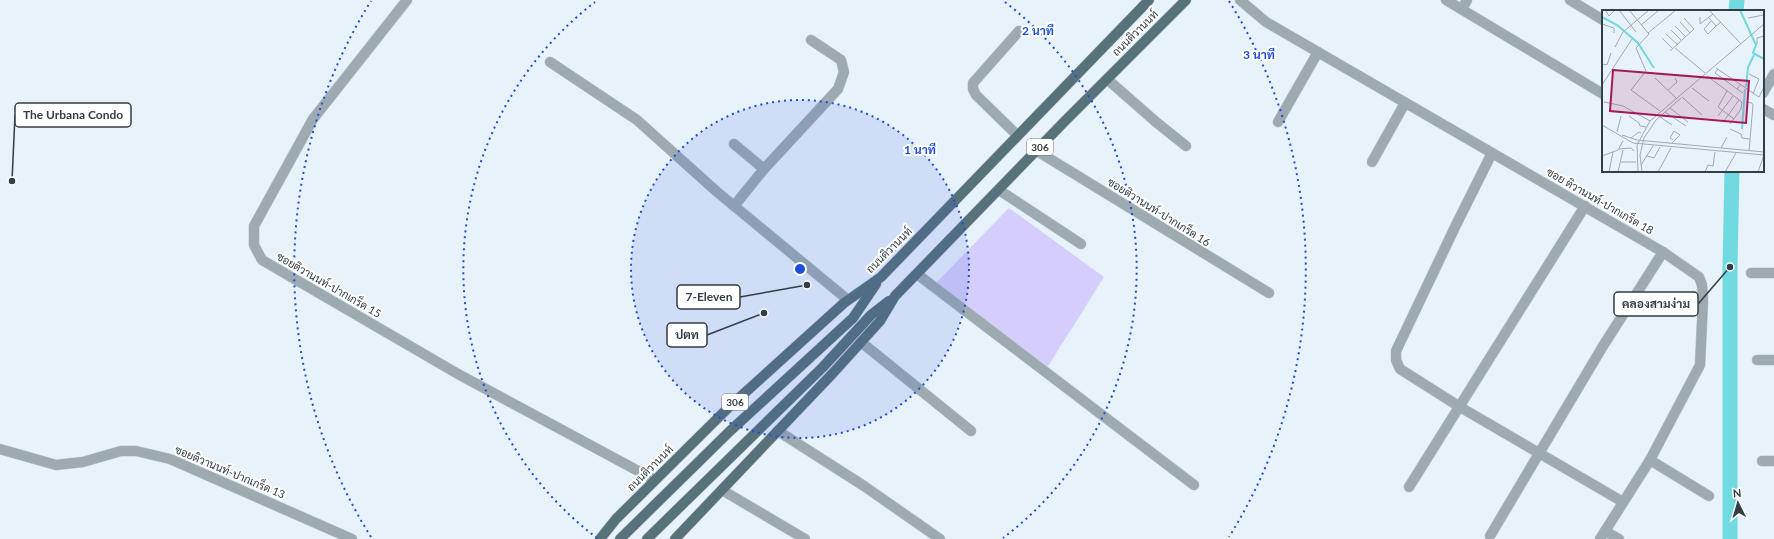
<svg xmlns="http://www.w3.org/2000/svg" width="1774" height="539" font-family="Lato,Sarabun,sans-serif">
<rect width="100%" height="100%" fill="#e8f2fb"/>
<path fill="#d5cefc" d="M1009,208L1104,277L1047,368L934,285Z"/>
<g fill="none" stroke-linecap="round" stroke-linejoin="round">
<g stroke="#70dae0" stroke-width="15">
<path d="M1736,11L1737,0"/>
<path d="M1730,539V267L1732,171"/>
</g>
<g stroke="#c4ced7" stroke-width="11">
<g id="minor">
<path d="M1240,0L1266,22L1663,252L1699,277L1702,285L1703,301L1700,365L1650,460L1600,539"/>
<path d="M1446,0L1603,94"/>
<path d="M1570,0L1603,20"/>
<path d="M1462,9L1467,0"/>
<path d="M550,62L637,120L716,191L848,300"/>
<path d="M1107,79L1156,122L1186,146"/>
<path d="M1763,93L1774,74"/>
<path d="M1763,109L1774,115"/>
<path d="M1278,122L1318,52"/>
<path d="M1017,135L976,95L973,89V83L1019,31"/>
<path d="M734,144L764,169"/>
<path d="M1037,151L1269,293"/>
<path d="M1492,153L1456,225L1396,351V360L1400,369L1460,407L1623,502"/>
<path d="M1372,162L1405,103"/>
<path d="M999,190L1081,244"/>
<path d="M734,206L764,169L838,89L844,72L841,60L811,40"/>
<path d="M1751,273H1774"/>
<path d="M917,274L1194,485"/>
<path d="M861,342L971,431"/>
<path d="M1757,360H1774"/>
<path d="M778,431L864,486L940,539"/>
<path d="M0,449L56,465L83,462L121,451H136L170,459L352,539"/>
<path d="M1650,460L1709,496"/>
<path d="M1762,461H1774"/>
<path d="M1409,487L1585,206"/>
<path d="M722,490L805,539"/>
<path d="M1605,531L1619,539"/>
<path d="M1490,536L1603,346L1663,252"/>
</g>
</g>
<g stroke="#c4ced7" stroke-width="11">
<path id="tertiary" d="M407,0L313,119L254,226V245L262,260L458,374L655,480"/>
</g>
<g stroke="#c4ced7" stroke-width="11">
<g id="primary">
<path d="M600,539L616,519L728,408L844,303L881,277L1149,0"/>
<path d="M620,539L730,431L853,318L876,284"/>
<path d="M647,539L823,367L871,315L889,301"/>
<path d="M675,539L833,373L880,321L895,296L1065,121L1186,0"/>
</g>
</g>
<use href="#minor" stroke="#9dabb1" stroke-width="10"/>
<use href="#tertiary" stroke="#9dabb1" stroke-width="10"/>
<use href="#primary" stroke="#58727b" stroke-width="10"/>
</g>
<circle cx="800" cy="269" r="169" fill="#1d4ed8" fill-opacity=".12"/>
<g fill="none" stroke="#1d4ed8" stroke-width="2" stroke-dasharray="2 4">
<circle cx="800" cy="269" r="169"/>
<path d="M597 538A337 337 0 0 1 595 2M1005 2A337 337 0 0 1 1003 538"/>
<path d="M371 537A506 506 0 0 1 371 1M1229 1A506 506 0 0 1 1229 537"/>
</g>
<g text-anchor="middle" stroke-width="4" stroke-linejoin="round" paint-order="stroke">
<g fill="#fff" stroke="#70777d" stroke-width="1">
<rect x="1027" y="139" width="26" height="16" rx="3"/>
<rect x="722" y="394" width="26" height="16" rx="3"/>
</g>
<g font-size="10" font-weight="bold" fill="#333d45">
<text x="1040" y="151">306</text>
<text x="735" y="406">306</text>
</g>
<g font-size="11" fill="#333d45" stroke="#fff">
<text transform="translate(1135 33) rotate(-45)" y="4">ถนนติวานนท์</text>
<text transform="translate(1600 201) rotate(30)" y="4">ซอย ติวานนท์-ปากเกร็ด 18</text>
<text transform="translate(1159 212) rotate(32)" y="4">ซอยติวานนท์-ปากเกร็ด 16</text>
<text transform="translate(889 250) rotate(-45)" y="4">ถนนติวานนท์</text>
<text transform="translate(329 285) rotate(30)" y="4">ซอยติวานนท์-ปากเกร็ด 15</text>
<text transform="translate(650 468) rotate(-45)" y="4">ถนนติวานนท์</text>
<text transform="translate(230 472) rotate(23)" y="4">ซอยติวานนท์-ปากเกร็ด 13</text>
</g>
</g>
<g transform="translate(1602 10)">
<rect width="162" height="162" fill="#e8f2fb"/>
<path fill="none" stroke="#70dae0" stroke-width="2" d="M138,0L154,35L151,43L162,49M0,7L15,15L36,33L52,58M144,77L146,57L152,45M140,119L143,79"/>
<path fill="none" stroke="#a0aab2" stroke-width="1" d="M3,0L7,6L13,0M17,0L34,22M27,0L47,24L34,38L44,61L29,80L58,101M107,0L139,34M98,7V14L111,4M107,8L114,16L119,12M146,8L162,5M109,11L102,19L106,24L114,16M78,12L88,23M0,14L12,18V23M39,15L57,0M73,16L84,27M69,20L80,31M46,23L74,0M64,24L76,35M60,28L71,39M155,34V28L162,26M13,37L21,22L47,0M73,38L103,63M68,41L92,19L82,8M0,54L5,55L9,43M114,58L157,87L162,77M116,59L113,63L135,79M147,64L157,69L151,84M105,66L140,92L139,99L128,114M53,68L74,88M0,75L30,29M138,75L135,79L141,83M90,78L107,91M66,80L75,72L73,68M125,81L116,97L132,109M80,87L100,105M2,92L21,96L48,111M144,92L150,93L151,95L147,141M68,98L86,112M63,102L84,116M27,106L37,113L38,116L44,117M116,106L131,86M58,107L70,115M122,111L137,90M0,115L31,133L162,145M128,119L139,124L140,128L148,129M15,122L19,106M20,125L35,130L162,142M29,128L37,122L39,123M70,133L78,125L72,121L68,128L71,130M119,138L125,127M17,139L29,138L32,141M0,146L16,140L21,131M45,146L52,148L58,137M19,152H34M39,155L51,136M7,162L11,142M16,162L21,140M36,162L35,135L48,111L162,14M40,162L38,145L42,128L54,110L79,88M56,162L69,138M103,162L106,155L111,156L113,142M123,162L134,143M156,162L162,145"/>
<path fill="#a6185a" fill-opacity="0.15" stroke="#a6185a" stroke-width="2" d="M11,60L147,71L144,113L8,101Z"/>
<rect width="162" height="162" fill="none" stroke="#333d45" stroke-width="2"/>
</g>
<circle cx="800" cy="269" r="6" fill="#1d4ed8" stroke="#fff" stroke-width="2"/>
<g font-size="12" text-anchor="middle" font-weight="bold" fill="#1d4ed8" stroke="#fff" stroke-width="4" stroke-linejoin="round" paint-order="stroke">
<text x="1038" y="35">2 นาที</text>
<text x="1259" y="59">3 นาที</text>
<text x="920" y="154">1 นาที</text>
</g>
<path fill="none" stroke="#333d45" stroke-width="1.5" d="M12 181L15 115M807 285L740 297M1730 267L1698 304M764 313L707 335"/>
<g fill="#333d45" stroke="#fff" stroke-width="1.5">
<circle cx="12" cy="181" r="4"/>
<circle cx="807" cy="285" r="4"/>
<circle cx="1730" cy="267" r="4"/>
<circle cx="764" cy="313" r="4"/>
</g>
<g fill="#fff" stroke="#333d45" stroke-width="1.5">
<rect x="15" y="103" width="116" height="24" rx="4"/>
<rect x="677" y="285" width="63" height="24" rx="4"/>
<rect x="1614" y="292" width="84" height="24" rx="4"/>
<rect x="667" y="323" width="40" height="24" rx="4"/>
</g>
<g font-size="12" text-anchor="middle" font-weight="bold" fill="#333d45">
<text x="73" y="119">The Urbana Condo</text>
<text x="709" y="301">7-Eleven</text>
<text x="1656" y="308">คลองสามง่าม</text>
<text x="687" y="339">ปตท</text>
</g>
<g transform="translate(1738 503) rotate(355)" stroke="#ffffff" stroke-width="3" paint-order="stroke">
<path d="M0-3L7 15L0 10L-7 15Z" fill="#333d45"/>
<text y="-6" font-size="11" font-weight="bold" text-anchor="middle" fill="#333d45">N</text>
</g>
</svg>
